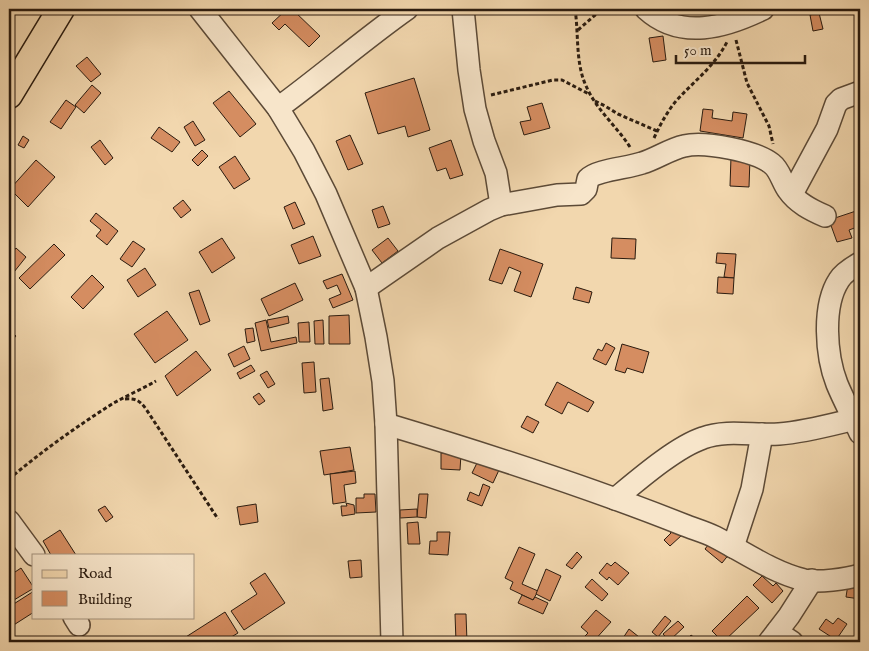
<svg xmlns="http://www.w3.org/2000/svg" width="869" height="651" font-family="'IM FELL English',serif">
<rect width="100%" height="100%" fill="#f2d7ae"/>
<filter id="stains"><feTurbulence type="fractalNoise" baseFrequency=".004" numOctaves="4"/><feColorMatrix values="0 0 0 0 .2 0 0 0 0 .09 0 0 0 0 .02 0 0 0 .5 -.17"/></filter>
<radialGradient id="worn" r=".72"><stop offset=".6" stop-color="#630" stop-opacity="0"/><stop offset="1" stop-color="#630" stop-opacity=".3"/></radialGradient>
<g fill="#d58d61" stroke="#2a1b0f">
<path d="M287,9H292L320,36L309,47L285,24L279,30L272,23Z"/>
<path d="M819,13L823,29L813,31L810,15Z"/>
<path d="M663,36L666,60L653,62L649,38Z"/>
<path d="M87,57L101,74L91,82L76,66Z"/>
<path d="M414,78L430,130L408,137L405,126L378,134L365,93Z"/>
<path d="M92,85L101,93L84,113L75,105Z"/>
<path d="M229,91L256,124L240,137L213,103Z"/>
<path d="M66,100L76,107L61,129L50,122Z"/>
<path d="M542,103L550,128L524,135L520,122L531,120L527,107Z"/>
<path d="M703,109L713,110L712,118L732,121L733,112L747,114L743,138L700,131Z"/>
<path d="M193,121L205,140L195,146L184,127Z"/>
<path d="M159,127L180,142L172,152L151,138Z"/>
<path d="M350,135L363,164L348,170L336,141Z"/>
<path d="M23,136L29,140L24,148L18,145Z"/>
<path d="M100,140L113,158L105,165L91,147Z"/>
<path d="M451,140L463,175L450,179L446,168L437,171L429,148Z"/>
<path d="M202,150L208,156L198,166L192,160Z"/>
<path d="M235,156L250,179L234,189L219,167Z"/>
<path d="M731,157L750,158L749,187L730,186Z"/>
<path d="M36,160L55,177L28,207L10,189Z"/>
<path d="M183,200L191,210L181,218L173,208Z"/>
<path d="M295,202L305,224L293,229L284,207Z"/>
<path d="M383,206L390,224L378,228L372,210Z"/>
<path d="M856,211L860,226L849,230L852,238L837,242L829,220Z"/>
<path d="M96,213L118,231L107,245L96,236L101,230L90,221Z"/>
<path d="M313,236L321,256L299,264L291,245Z"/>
<path d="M222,238L235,258L212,273L199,252Z"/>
<path d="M388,238L398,251L382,263L372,250Z"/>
<path d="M612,238L636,239L635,259L611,258Z"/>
<path d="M133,241L145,249L132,267L120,259Z"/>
<path d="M54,244L65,255L30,289L19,278Z"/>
<path d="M16,248L26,257L14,272L9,268V257Z"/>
<path d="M500,249L543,264L531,297L514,291L521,272L509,267L502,284L489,280Z"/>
<path d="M717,253L736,254L734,278L724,277L726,264L716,263Z"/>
<path d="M145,268L156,285L138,297L127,280Z"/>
<path d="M342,274L353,300L333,308L329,299L341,294L337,285L327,289L323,281Z"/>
<path d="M92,275L104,287L83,309L71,297Z"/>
<path d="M718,277L734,278L733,294L717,293Z"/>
<path d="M295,283L303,300L269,316L261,299Z"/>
<path d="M576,287L592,292L589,303L573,299Z"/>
<path d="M199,290L210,321L200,325L189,293Z"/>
<path d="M167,311L188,340L155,363L134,334Z"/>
<path d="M349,315L350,344H329V316Z"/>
<path d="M288,316L289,323L269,328L267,320Z"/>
<path d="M266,320L271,342L296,337L297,343L261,351L255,323Z"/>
<path d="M323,320L324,344H315L314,321Z"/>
<path d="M309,322L310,342H299L298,323Z"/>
<path d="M253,328L255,341L247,343L245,329Z"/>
<path d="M9,329L16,336L9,344Z"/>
<path d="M606,343L615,348L606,365L593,359L598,349L602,351Z"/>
<path d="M622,344L649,352L643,373L627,368L625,373L615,370Z"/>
<path d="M244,346L250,359L234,367L228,354Z"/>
<path d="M196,351L211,370L177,396L165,376Z"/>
<path d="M314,362L316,392L304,393L302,363Z"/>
<path d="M251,365L255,371L240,379L237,373Z"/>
<path d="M267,371L275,384L268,388L260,375Z"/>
<path d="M329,378L333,409L323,411L320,379Z"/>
<path d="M557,382L594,402L588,412L568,402L562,414L545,405Z"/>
<path d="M259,393L265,401L259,405L253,397Z"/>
<path d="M527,416L539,422L533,433L521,427Z"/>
<path d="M350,447L354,470L324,475L320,451Z"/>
<path d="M441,453L461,454L460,470L441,469Z"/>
<path d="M478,461L499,470L493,483L472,473Z"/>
<path d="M355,471L356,483L344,485L346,502L333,504L330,474Z"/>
<path d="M483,484L490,487L482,506L467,500L470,492L479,496Z"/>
<path d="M364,494H375L376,512L356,513V498H364Z"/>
<path d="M419,494H428L426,518L417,517Z"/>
<path d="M346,503L354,505L355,514L342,516L341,506H347Z"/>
<path d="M256,504L258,522L240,525L237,507Z"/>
<path d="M105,506L113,517L106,522L98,510Z"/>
<path d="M417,509V517L400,518V510Z"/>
<path d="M418,522L420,544H408L407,523Z"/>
<path d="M664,526L682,535L670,546L664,540L671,533Z"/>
<path d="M60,530L76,555H51L43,541Z"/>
<path d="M437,532H450L448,555L429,554L430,541H437Z"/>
<path d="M712,540L730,553L722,563L705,549Z"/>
<path d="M519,547L535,554L522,584L538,591L533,600L510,589L513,582L505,578Z"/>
<path d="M577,552L582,557L572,569L566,565Z"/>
<path d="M361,560L362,577L350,578L348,561Z"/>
<path d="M615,562L629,573L618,585L609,577L607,580L599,573L607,563L611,566Z"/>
<path d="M21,568L34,588L9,603V576Z"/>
<path d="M546,569L561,576L550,601L536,594Z"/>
<path d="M265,573L285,603L244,630L231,611L257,594L250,583Z"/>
<path d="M762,576L773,586L776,583L783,591L772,603L753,585Z"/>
<path d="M592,579L608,594L602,601L585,587Z"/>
<path d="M848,584L860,586V599L846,597Z"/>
<path d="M34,591V612L9,628V607Z"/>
<path d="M522,595L533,600L535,597L548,603L543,614L518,603Z"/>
<path d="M747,596L759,608L723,642L712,631Z"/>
<path d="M596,610L611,622L593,642H590L584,637L588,633L581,627Z"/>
<path d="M225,612L238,633L223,642H178Z"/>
<path d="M455,614H466L467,642H456Z"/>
<path d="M665,616L671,621L658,637L652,632Z"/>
<path d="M838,618L847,624L836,640L819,629L826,619L833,624Z"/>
<path d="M678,621L684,627L669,641L663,634Z"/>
<path d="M629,629L644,641L643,642H629L623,638Z"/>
<path d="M691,635L700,642H686Z"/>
</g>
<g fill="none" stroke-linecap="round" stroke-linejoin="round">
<g stroke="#5c4a37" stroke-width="24">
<g id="minor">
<path d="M200,9L278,108L304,151L326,194L366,288L376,337L383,381L386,424L392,642"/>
<path d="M463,9L469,70L475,109L484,141L496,173L501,205"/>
<path d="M646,9C681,41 726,27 763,9"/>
<path d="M278,108C322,76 363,40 407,9"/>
<path d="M792,194L827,129L836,104L841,99L860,92"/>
<path d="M860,263C853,267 843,273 839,280C822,306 826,356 837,384C844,401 853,417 860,433"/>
<path d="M366,288L438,238L489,210L501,205L557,195L581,194L586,189L588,179C596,170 628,168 642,163C656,159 670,149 684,146C705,141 756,151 772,164C780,170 782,182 788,190C797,203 811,210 825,216"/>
<path d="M386,424C486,454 586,486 684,525C694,529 705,532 715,537C744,552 772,572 804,580C819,583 846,579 860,575"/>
<path d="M615,499C638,480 676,447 703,438C727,429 755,436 779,434C805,432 830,425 855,419"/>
<path d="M9,521L34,555"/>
<path d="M733,547L752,489L762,434"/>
<path d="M74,617L79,625"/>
<path d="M777,632L792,642"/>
<path d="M769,642L789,616L812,580"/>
</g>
</g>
<g stroke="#2a1b0f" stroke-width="29">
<path id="major" d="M9,95L61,9"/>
</g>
<g stroke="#2a1b0f" stroke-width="3" stroke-dasharray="4 2.5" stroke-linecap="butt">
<path d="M575,9C579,35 575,64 587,88C597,110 617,127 630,147"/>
<path d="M578,30L602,9"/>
<path d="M736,40L747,83L769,126L773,144"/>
<path d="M491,95L553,80H562L589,94"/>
<path d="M595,101L605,106L618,114L657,131"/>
<path d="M654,138C660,125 667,112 676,101C694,81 714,67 727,42"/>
<path d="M125,399C136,398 140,401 146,409L218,519"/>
<path d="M9,479C41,452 76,427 112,404C126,396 142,389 156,381"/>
</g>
<use href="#minor" stroke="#f7e5ca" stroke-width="21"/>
<use href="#major" stroke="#f2d7ae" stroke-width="26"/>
</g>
<rect width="869" height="651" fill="none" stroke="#f2d7ae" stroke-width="30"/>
<rect x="10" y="10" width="849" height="631" fill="none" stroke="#2a1b0f" stroke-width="2.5"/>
<rect x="15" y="15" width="839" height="621" fill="none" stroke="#2a1b0f"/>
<rect x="32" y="554" width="162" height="65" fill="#f7e5ca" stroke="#a5947f"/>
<rect x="42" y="570" width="25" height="8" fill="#f2d7ae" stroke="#a5947f"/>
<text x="78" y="578" font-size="15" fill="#2a1b0f">Road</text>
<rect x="42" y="591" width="25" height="15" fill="#d58d61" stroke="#a5947f"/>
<text x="78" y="604" font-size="15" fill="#2a1b0f">Building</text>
<path d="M676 55v8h129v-8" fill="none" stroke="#2a1b0f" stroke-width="2.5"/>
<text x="684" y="55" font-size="15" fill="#2a1b0f" stroke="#f7e5ca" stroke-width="4" paint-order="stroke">50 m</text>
<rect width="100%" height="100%" filter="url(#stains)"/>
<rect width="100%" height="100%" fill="url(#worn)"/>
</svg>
